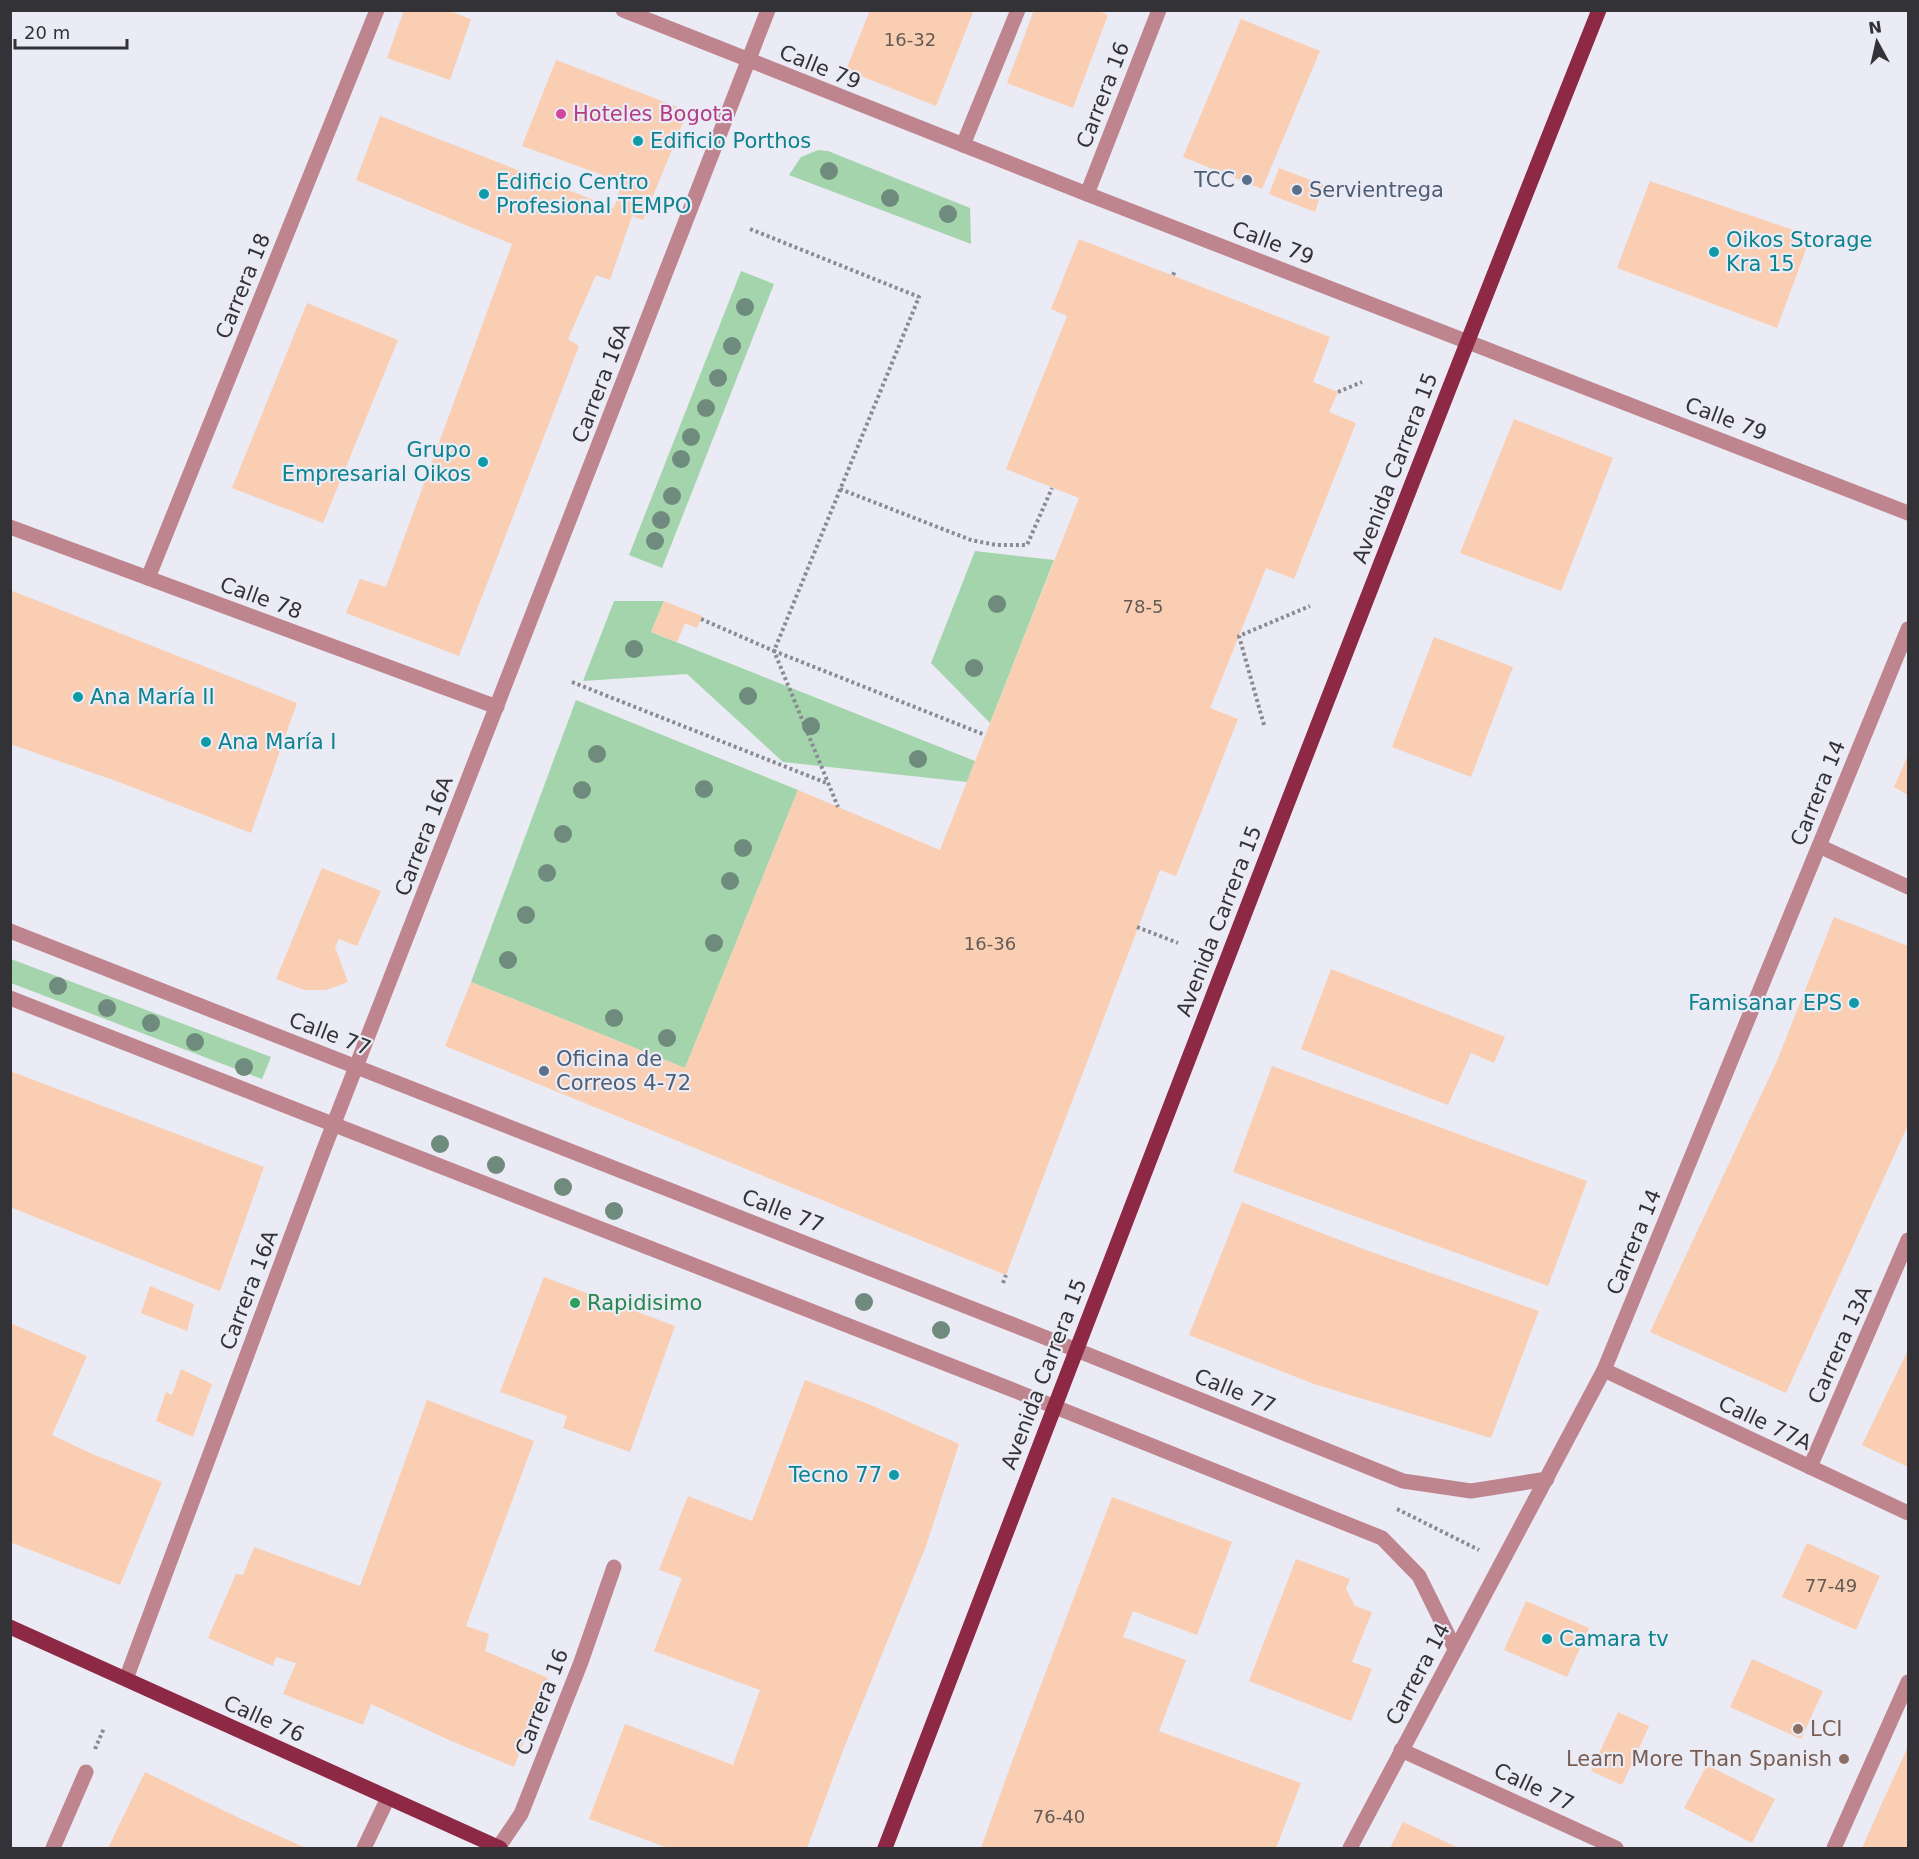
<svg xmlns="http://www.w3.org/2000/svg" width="1919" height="1859" font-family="'DejaVu Sans',sans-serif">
<rect width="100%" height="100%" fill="#eaebf5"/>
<g fill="#a3d4ab">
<path d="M818,150L828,151L970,208L971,244L789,175L801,157Z"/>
<path d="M741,271L774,284L662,568L629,555Z"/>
<path d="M975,551L1054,560L990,723L931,663Z"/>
<path d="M614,601H664L651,632L975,761L967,782L783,762L687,674L583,681Z"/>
<path d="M576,700L798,790L685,1068L471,982Z"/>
<path d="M11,959L271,1057L262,1079L11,983Z"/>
</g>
<g fill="#f9ceb2">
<path d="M404,10H447L471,19L450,80L387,58Z"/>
<path d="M870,10H974L936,106L846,70Z"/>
<path d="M1034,10H1097L1108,15L1073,108L1007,83Z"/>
<path d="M1241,19L1320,51L1262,189L1183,157Z"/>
<path d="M556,60L688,111L643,220L632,216L610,280L596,275L568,339L579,346L459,656L346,613L360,579L386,587L512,244L356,180L380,116L614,208L622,182L522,146Z"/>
<path d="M1279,168L1324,185L1315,212L1269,194Z"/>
<path d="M1650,181L1811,236L1777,328L1617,268Z"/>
<path d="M1079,239L1330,337L1313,382L1338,392L1329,412L1356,423L1294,579L1266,568L1210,708L1238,719L1176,876L1160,870L1006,1275L445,1046L471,982L685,1068L798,790L940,850L1079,498L1006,469L1067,316L1051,309Z"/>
<path d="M307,303L398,340L323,523L232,488Z"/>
<path d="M1514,419L1613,458L1561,591L1460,553Z"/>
<path d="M10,590L297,703L251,833L116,781L10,744Z"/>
<path d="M664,601L702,616L697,628L685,623L677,642L651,632Z"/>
<path d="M1434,637L1513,667L1471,777L1392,747Z"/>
<path d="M1908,755V795L1894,787Z"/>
<path d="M322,868L381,891L357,946L339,939L335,947L348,982L326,990H304L276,979Z"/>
<path d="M1834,917L1908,946V1125L1786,1393L1650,1332L1777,1061Z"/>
<path d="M1331,969L1505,1037L1494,1063L1471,1053L1448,1105L1301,1049Z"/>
<path d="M1272,1066L1587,1181L1548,1286L1233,1172Z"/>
<path d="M10,1071L264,1167L220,1291L10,1207Z"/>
<path d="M1242,1202L1363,1249L1539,1311L1491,1438L1314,1384L1189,1335Z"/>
<path d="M544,1277L675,1326L630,1452L563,1428L567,1416L500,1392Z"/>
<path d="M150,1286L194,1304L187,1331L141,1313Z"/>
<path d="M10,1323L87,1356L52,1435L90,1453L162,1482L120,1585L10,1542Z"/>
<path d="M1908,1350V1467L1862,1445Z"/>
<path d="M181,1369L212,1384L193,1437L156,1421L166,1392L172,1395Z"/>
<path d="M805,1380L866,1403L959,1444L926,1546L844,1748L807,1848H668L589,1819L625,1724L733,1765L760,1690L654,1651L682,1578L659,1570L688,1496L752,1521Z"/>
<path d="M427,1400L534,1441L466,1626L489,1634L485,1651L548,1678L514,1767L449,1740L371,1704L363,1725L283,1694L296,1663L276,1657L273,1666L208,1638L236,1574L243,1575L254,1547L360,1586Z"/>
<path d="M1112,1497L1232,1542L1197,1635L1133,1611L1123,1637L1186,1660L1159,1731L1301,1783L1276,1848H981L1013,1759Z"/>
<path d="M1807,1543L1880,1576L1856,1630L1782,1597Z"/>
<path d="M1296,1559L1350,1579L1346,1589L1355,1606L1372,1612L1352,1662L1372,1669L1351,1721L1249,1681Z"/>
<path d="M1526,1601L1589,1628L1567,1677L1504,1650Z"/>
<path d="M1752,1659L1823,1691L1801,1739L1730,1707Z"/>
<path d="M1618,1712L1649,1726L1622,1785L1591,1771Z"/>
<path d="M1908,1747V1848H1862L1883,1801Z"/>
<path d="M1707,1765L1775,1799L1752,1843L1684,1808Z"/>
<path d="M145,1772L239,1818L306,1848H108Z"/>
<path d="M1403,1822L1459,1848H1390Z"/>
</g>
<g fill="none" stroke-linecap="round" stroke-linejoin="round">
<g stroke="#8a8b92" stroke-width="4" stroke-dasharray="3 3" stroke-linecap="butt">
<path d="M750,229L919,297L774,651L985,735"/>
<path d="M1173,275L1175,271"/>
<path d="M1338,392L1362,382"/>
<path d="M840,489L971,540L996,545H1027L1052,488"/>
<path d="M701,619L774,651L838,807"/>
<path d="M572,682L829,784"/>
<path d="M1264,725L1239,636L1310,606"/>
<path d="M1137,927L1178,943"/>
<path d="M1003,1283L1006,1275"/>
<path d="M1397,1509L1479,1550"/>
<path d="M95,1749L104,1728"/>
</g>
<g stroke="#bf858f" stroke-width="15">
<path d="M623,10L1087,194L1908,513"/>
<path d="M963,145L1018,10"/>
<path d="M1087,194L1159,10"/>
<path d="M10,527L497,707"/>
<path d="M148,578L377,10"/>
<path d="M1819,846L1908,887"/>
<path d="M10,931L1029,1331L1403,1481L1471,1491L1547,1479"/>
<path d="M10,998L1008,1388L1382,1538L1419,1576L1455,1649"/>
<path d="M1604,1370L1908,1513"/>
<path d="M1810,1467L1908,1240"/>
<path d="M126,1679L322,1154L768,10"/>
<path d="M1401,1750L1616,1848"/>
<path d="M53,1848L86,1772"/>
<path d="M364,1848L388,1798"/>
<path d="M498,1848L521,1814L581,1662L614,1567"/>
<path d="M1350,1848L1604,1370L1908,629"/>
<path d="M1834,1848L1908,1682"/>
</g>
<g stroke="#8d2845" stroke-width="15">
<path d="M10,1627L500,1848"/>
<path d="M885,1848C1121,1235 1355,621 1599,10"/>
</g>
</g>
<g fill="#6f8b7d">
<circle cx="829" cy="171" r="9"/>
<circle cx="890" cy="198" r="9"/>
<circle cx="948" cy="214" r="9"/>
<circle cx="745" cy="307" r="9"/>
<circle cx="732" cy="346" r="9"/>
<circle cx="718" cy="378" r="9"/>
<circle cx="706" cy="408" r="9"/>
<circle cx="691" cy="437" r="9"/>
<circle cx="681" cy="459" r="9"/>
<circle cx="672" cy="496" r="9"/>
<circle cx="661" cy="520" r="9"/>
<circle cx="655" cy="541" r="9"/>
<circle cx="997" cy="604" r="9"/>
<circle cx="634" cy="649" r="9"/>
<circle cx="974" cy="668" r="9"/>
<circle cx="748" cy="696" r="9"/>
<circle cx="811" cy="726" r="9"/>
<circle cx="597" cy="754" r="9"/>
<circle cx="918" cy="759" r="9"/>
<circle cx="704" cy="789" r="9"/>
<circle cx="582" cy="790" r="9"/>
<circle cx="563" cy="834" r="9"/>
<circle cx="743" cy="848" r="9"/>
<circle cx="547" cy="873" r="9"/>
<circle cx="730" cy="881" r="9"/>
<circle cx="526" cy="915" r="9"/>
<circle cx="714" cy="943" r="9"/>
<circle cx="508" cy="960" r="9"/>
<circle cx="58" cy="986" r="9"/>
<circle cx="107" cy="1008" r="9"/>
<circle cx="614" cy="1018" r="9"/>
<circle cx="151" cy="1023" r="9"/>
<circle cx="667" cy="1038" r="9"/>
<circle cx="195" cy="1042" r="9"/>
<circle cx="244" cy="1067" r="9"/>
<circle cx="440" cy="1144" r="9"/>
<circle cx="496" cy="1165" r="9"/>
<circle cx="563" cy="1187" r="9"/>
<circle cx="614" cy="1211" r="9"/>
<circle cx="864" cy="1302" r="9"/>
<circle cx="941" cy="1330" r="9"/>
</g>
<circle fill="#d1479c" stroke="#eaebf5" stroke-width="2" cx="561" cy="114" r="6"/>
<g fill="#0f9aa8" stroke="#eaebf5" stroke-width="2">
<circle cx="638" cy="141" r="6"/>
<circle cx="484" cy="194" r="6"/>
<circle cx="1714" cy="252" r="6"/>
<circle cx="483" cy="462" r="6"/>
<circle cx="78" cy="697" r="6"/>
<circle cx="206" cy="742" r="6"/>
<circle cx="1854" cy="1003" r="6"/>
<circle cx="894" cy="1475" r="6"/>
<circle cx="1547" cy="1639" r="6"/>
</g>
<g fill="#5c6f8a" stroke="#eaebf5" stroke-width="2">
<circle cx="1247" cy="180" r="6"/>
<circle cx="1297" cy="190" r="6"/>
<circle cx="544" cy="1071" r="6"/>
</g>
<circle fill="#2e9e5b" stroke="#eaebf5" stroke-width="2" cx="575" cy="1303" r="6"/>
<g fill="#8d6e63" stroke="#eaebf5" stroke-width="2">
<circle cx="1798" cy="1729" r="6"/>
<circle cx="1844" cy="1759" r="6"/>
</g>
<g text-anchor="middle" stroke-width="4.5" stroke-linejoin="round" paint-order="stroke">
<g font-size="18" fill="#645a56">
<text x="910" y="46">16-32</text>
<text x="1143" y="613">78-5</text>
<text x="990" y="950">16-36</text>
<text x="1831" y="1592">77-49</text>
<text x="1059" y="1823">76-40</text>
</g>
<g font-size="21" fill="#333337" stroke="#eaebf5">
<text transform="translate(820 67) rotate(22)" y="7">Calle 79</text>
<text transform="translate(1103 95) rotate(-69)" y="7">Carrera 16</text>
<text transform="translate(1273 243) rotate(21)" y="7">Calle 79</text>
<text transform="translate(243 286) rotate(-68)" y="7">Carrera 18</text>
<text transform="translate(601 383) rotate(-69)" y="7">Carrera 16A</text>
<text transform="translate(1726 419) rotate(21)" y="7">Calle 79</text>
<text transform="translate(1395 468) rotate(-69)" y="7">Avenida Carrera 15</text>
<text transform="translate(261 598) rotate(20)" y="7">Calle 78</text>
<text transform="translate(1818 793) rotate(-68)" y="7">Carrera 14</text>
<text transform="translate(424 836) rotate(-69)" y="7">Carrera 16A</text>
<text transform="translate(1219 921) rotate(-69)" y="7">Avenida Carrera 15</text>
<text transform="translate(330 1034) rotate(21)" y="7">Calle 77</text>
<text transform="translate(783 1211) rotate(21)" y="7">Calle 77</text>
<text transform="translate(1634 1242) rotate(-68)" y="7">Carrera 14</text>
<text transform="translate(249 1290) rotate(-69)" y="7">Carrera 16A</text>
<text transform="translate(1840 1345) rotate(-66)" y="7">Carrera 13A</text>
<text transform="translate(1044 1374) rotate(-69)" y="7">Avenida Carrera 15</text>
<text transform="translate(1235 1391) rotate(22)" y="7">Calle 77</text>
<text transform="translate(1765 1423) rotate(25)" y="7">Calle 77A</text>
<text transform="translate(1418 1674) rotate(-62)" y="7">Carrera 14</text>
<text transform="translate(542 1702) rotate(-69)" y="7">Carrera 16</text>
<text transform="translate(264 1719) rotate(24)" y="7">Calle 76</text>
<text transform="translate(1534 1787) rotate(25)" y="7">Calle 77</text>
</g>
<g font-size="21" fill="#b23c85" stroke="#eaebf5" text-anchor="start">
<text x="573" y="121">Hoteles Bogota</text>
</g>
<g font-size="21" fill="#0d838f" stroke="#eaebf5" text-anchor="start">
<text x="650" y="148">Edificio Porthos</text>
<text x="496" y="189">Edificio Centro<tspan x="496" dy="24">Profesional TEMPO</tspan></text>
<text x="1726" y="247">Oikos Storage<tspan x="1726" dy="24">Kra 15</tspan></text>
<text x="471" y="457" text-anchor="end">Grupo<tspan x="471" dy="24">Empresarial Oikos</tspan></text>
<text x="90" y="704">Ana María II</text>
<text x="218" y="749">Ana María I</text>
<text x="1842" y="1010" text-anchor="end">Famisanar EPS</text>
<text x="882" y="1482" text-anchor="end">Tecno 77</text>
<text x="1559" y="1646">Camara tv</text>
</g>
<g font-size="21" fill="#4e5e75" stroke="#eaebf5" text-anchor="start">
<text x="1235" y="187" text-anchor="end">TCC</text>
<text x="1309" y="197">Servientrega</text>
<text x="556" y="1066">Oficina de<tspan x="556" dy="24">Correos 4-72</tspan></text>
</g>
<g font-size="21" fill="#27864d" stroke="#eaebf5" text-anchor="start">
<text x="587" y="1310">Rapidisimo</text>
</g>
<g font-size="21" fill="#785e54" stroke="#eaebf5" text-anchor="start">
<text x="1810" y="1736">LCI</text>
<text x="1832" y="1766" text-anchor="end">Learn More Than Spanish</text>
</g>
</g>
<rect width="1919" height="1859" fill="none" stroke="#333337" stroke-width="24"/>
<g transform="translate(1877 42) rotate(352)" stroke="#eaebf5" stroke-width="4.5" paint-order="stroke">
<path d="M0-4.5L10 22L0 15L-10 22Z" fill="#333337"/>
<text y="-9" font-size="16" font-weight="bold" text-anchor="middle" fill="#333337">N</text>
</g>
<path d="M15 39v9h112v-9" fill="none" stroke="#333337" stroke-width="3"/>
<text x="24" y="39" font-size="18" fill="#333337" stroke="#eaebf5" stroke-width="4.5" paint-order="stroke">20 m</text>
</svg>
